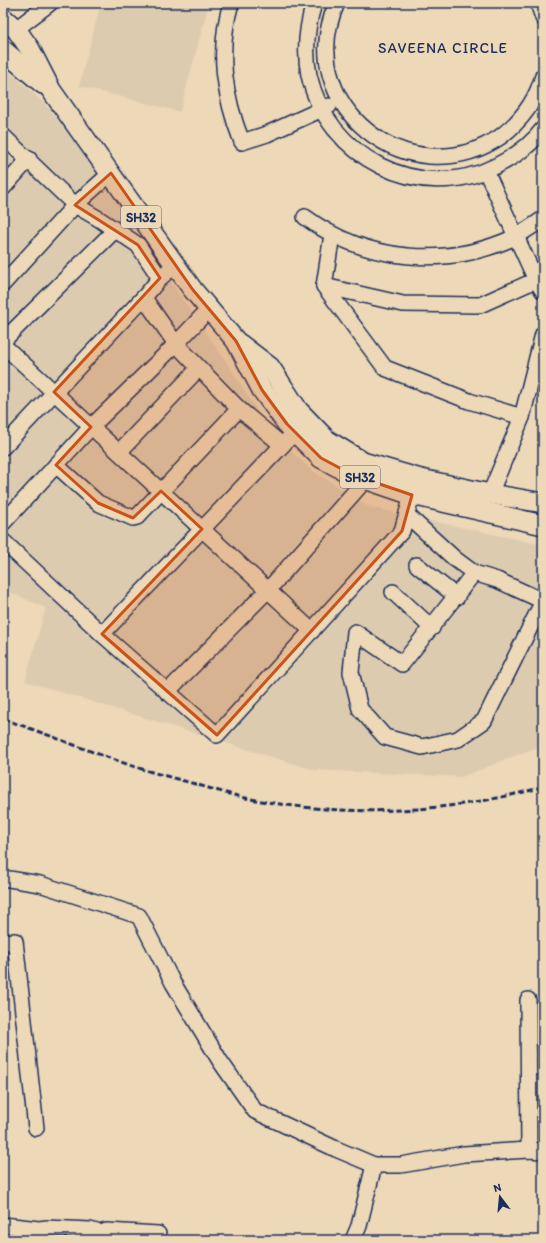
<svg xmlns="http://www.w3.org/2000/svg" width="546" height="1243" font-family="Itim,sans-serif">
<rect width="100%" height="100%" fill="#edd8b7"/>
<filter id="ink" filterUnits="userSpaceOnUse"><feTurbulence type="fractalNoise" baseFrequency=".025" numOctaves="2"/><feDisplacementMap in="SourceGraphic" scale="8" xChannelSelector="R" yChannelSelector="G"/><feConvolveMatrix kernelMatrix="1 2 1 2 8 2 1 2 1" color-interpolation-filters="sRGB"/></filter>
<g filter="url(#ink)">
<g fill="#ddcbb0">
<path d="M101,3H209L180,112L79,86Z"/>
<path d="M3,66L45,104L84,151L174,287L225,360L270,431L310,469L369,507L543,545V745L461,777L314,770L25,681L46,608L3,589Z"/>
</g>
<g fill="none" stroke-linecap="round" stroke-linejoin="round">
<g stroke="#1b2f5e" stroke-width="18">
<g id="minor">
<path d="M231,3C217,51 224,96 242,142L267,134L329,106"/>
<path d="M314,3C307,26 304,50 309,75C327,157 419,205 496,166C514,157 531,145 543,129"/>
<path d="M337,3C291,104 409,198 500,137C520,122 536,101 543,76"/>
<path d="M538,3L543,18"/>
<path d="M16,29L50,3"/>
<path d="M3,136L75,205L99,219L138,245L160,278"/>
<path d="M486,171L536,280L543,291"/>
<path d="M3,188L29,159"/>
<path d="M305,217C366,262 446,269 515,237C524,232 534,225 543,219"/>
<path d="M332,235L324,286L385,368L469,401L522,417L543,334"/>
<path d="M3,284L75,205L111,173"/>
<path d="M324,286L403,304L480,305L536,280"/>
<path d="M144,298L176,344L239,409L282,445"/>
<path d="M3,341L115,230"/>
<path d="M3,345L312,631"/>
<path d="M3,447L146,295L160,278L175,265"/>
<path d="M119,452L199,368"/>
<path d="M56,465L98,503L133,518L137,517L239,409"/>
<path d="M490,494L522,417"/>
<path d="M407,515L455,559L474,573L497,580L543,601"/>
<path d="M3,523L91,427L176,344L209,309"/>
<path d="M3,541L102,634L217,735L402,531L412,495"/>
<path d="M417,565L457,597"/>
<path d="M474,573L402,664L355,632L351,672L360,709L385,737L422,747L458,739L484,721L543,601"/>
<path d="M393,592L432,628"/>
<path d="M102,634L295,432"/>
<path d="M167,692L268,590L366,479"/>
<path d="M3,878L40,884L139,916L173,983L220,1061L255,1111L336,1149L374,1165H401L464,1154L529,1150L543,1151"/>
<path d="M3,942L15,941L36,1128"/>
<path d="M528,1000L529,1150"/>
<path d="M3,1225L39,1229L47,1228L90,1230L100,1233L107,1231L158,1234V1240"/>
<path d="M353,1240L359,1226L374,1165"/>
</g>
</g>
<g stroke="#1b2f5e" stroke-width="22">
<g id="major">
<path d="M3,18L16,29L30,49L51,90L193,290L236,341L262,390L287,424L321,458L353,475L412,495L543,525"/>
<path d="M3,50L43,84"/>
<path d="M240,344L270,367L298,410L327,440L363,462L421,479L490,494L543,503"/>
</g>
</g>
<use href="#minor" stroke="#edd8b7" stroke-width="15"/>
<use href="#major" stroke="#edd8b7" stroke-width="19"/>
<path stroke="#1b2f5e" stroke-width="3" stroke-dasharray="6 3" stroke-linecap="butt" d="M3,719C51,735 97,755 145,770C161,775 178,779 195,784C215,790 235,796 256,800C352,818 449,813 543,787"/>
</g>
</g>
<path fill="#c95318" fill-opacity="0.2" stroke="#c95318" stroke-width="3" stroke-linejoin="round" d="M111,173L193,290L236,341L262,390L287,424L321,458L353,475L412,495L402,531L217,735L102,634L202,529L161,491L133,518L98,503L56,465L91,427L54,392L160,278L138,245L75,205Z"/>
<g text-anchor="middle" stroke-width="4" stroke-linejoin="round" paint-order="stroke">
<g fill="#edd8b7" stroke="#5a6279" stroke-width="1">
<rect x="121" y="206" width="40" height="22" rx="3"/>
<rect x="340" y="466" width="40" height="22" rx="3"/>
</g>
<g font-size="13" font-weight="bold" fill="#1b2f5e">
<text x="141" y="222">SH32</text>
<text x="360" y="482">SH32</text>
</g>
<g font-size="15" letter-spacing="1" fill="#1b2f5e" stroke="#edd8b7">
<text x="443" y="53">SAVEENA CIRCLE</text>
</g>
</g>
<rect width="546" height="1243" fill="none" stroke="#edd8b7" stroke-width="16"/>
<rect x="8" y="8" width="530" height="1227" fill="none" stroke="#1b2f5e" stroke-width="1.5" filter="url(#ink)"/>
<g transform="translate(500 1197) rotate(344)" stroke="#edd8b7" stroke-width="3" paint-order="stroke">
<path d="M0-3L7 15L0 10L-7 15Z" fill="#1b2f5e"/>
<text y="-6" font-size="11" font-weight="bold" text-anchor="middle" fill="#1b2f5e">N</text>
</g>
</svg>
